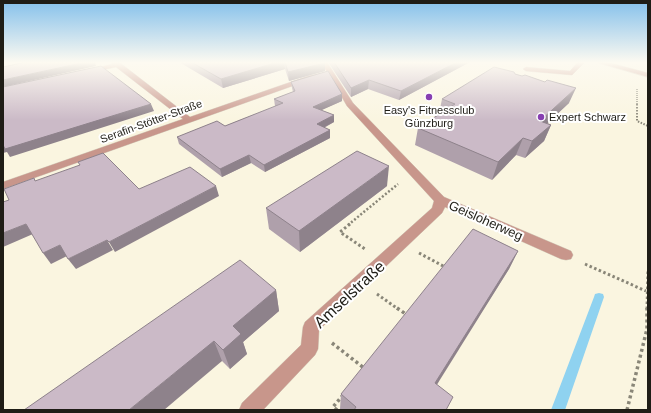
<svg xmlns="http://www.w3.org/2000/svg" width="651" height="413" font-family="Arial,sans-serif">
<rect width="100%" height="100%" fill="#faf5e0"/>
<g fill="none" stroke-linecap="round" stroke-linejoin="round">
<path fill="#8fd2f0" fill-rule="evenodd" d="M599,293L603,294L604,297L565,410H551L594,297L595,294Z"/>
<g stroke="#d7d2c0" stroke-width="1">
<g id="minor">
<path d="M111,62H119L190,117L308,76L327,72L321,62H327L353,103L444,197L571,251L573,255L571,259L566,260L561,259L445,207L442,213L319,330L318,349L315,355L263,410H239L242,403L301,345L303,327L305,322L432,208L434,201L347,106L329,75L312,79L3,189V182L183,119L116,67L88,73L85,71L112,64Z"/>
<path d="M578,62H585L572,75L526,71L523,69L526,67L570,71Z"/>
<path d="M595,62H607L648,73V77Z"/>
</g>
</g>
<path stroke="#898678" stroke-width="1.5" stroke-dasharray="1 1" stroke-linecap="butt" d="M637,89V105"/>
<path stroke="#898678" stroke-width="2" stroke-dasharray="1.5 1.5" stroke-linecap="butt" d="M637,104V121L648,126"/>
<path stroke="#898678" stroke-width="2.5" stroke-dasharray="2 2" stroke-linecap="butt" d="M348,225L398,184"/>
<g stroke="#898678" stroke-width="3" stroke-dasharray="2.5 2.5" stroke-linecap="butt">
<path d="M350,224L340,232L365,249"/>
<path d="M419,253L445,267"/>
<path d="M585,264L646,291"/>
<path d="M377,294L398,309"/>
<path d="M647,309L648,269"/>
</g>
<g stroke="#898678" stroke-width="3.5" stroke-dasharray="3 3" stroke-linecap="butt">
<path d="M397,308L407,315"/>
<path d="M332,343L364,368"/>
<path d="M337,410L333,407L343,395"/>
<path d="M627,410L647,329V308"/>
</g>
<use href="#minor" fill="#c8968b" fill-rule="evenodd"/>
</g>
<g fill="#afa0ab">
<path d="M179,62H324L325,71L289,81L285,69L223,88Z"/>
<path d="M328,62H470L399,100L368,89L351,97Z"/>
<path d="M515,74L569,103L547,123L551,125L544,141L525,158L516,155L492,180L415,145L418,128L439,114L442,99Z"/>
<path d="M291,82L342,94V101L321,110L334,115V122L324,128L330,130V138L265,172L251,163L222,177L179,144L177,137L225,126L276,106H275L274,99L293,92L292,88Z"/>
<path d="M387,186L300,252L269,229L266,208Z"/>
<path d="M518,251L509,269L436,384L446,410H341L340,409L341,394Z"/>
<path d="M276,290L279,311L243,342L247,354L230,369L222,361L24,410Z"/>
</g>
<g fill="#8e828b">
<path d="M86,62H95L96,66L3,87V80Z"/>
<path d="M278,62H284L285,69L223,88L221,79Z"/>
<path d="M457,62H470L399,100L401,91Z"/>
<path d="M325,63V71L289,81L288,72Z"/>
<path d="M369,80L368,89L351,97V88Z"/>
<path d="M576,88L569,103L533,137L540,121Z"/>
<path d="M342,94V101L313,114V107Z"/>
<path d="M151,104L154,111L10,157L7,152L3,153V145Z"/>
<path d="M334,115V122L317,131V124Z"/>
<path d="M551,125L544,141L525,158L532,141Z"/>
<path d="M330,130V138L265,172L264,165Z"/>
<path d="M523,138L516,155L492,180L498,162Z"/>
<path d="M249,155L251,163L222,177L220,169Z"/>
<path d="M389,166L387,186L300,252L299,231Z"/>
<path d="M216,186L219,196L115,252L109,242Z"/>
<path d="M26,224L33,234L3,247V233Z"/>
<path d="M107,240L113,250L76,269L68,259Z"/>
<path d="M60,245L67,256L51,264L43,253Z"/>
<path d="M518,251L509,269L428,399L435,383Z"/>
<path d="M276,290L279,311L243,342L247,354L230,369L223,350L233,326Z"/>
<path d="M214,341L222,361L164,410H129Z"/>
</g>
<g fill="#cbbac7" stroke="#8e828b">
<path d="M26,62H86L3,80V67Z"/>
<path d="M191,62H278L221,79Z"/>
<path d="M285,62H324L325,63L288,72Z"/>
<path d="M334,62H457L401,91L369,80L351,88Z"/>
<path d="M101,66L151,104L5,149L3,145V87Z"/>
<path d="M494,67L514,72L515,74L522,76L525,75L545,82L547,80L576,88L540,121L551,125L532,141L523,138L498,162L418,128L455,104L442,99Z"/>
<path d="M328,71L342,94L313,107L334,115L317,124L330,130L264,165L249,155L220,169L177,137L217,121L225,126L283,103L274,99L295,91L291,82Z"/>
<path d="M357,151L389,166L299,231L266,208Z"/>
<path d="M103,153L139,189L190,167L216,186L109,242L107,240L68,259L60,245L43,253L26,224L3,233V202L9,200L4,189L34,178L35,181L80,165L78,162Z"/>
<path d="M473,229L518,251L435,383L453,397L446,410H354L356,407L341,394Z"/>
<path d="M240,260L276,290L233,326L241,334L223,350L214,341L129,410H24Z"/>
</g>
<linearGradient id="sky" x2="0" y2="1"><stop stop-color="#84c0eb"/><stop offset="0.52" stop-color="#fdfaf1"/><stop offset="1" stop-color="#fdfaf1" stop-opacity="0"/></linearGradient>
<rect width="651" height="120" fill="url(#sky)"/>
<g fill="#873eb1" stroke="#fff" stroke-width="1.5">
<circle cx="429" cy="97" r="4"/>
<circle cx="541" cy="117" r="4"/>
</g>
<g text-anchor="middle" stroke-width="4" stroke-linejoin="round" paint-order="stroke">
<g font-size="11" fill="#1f1d16" stroke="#fff">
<text x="429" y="114">Easy's Fitnessclub<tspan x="429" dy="13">Günzburg</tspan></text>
<text x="549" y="121" text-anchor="start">Expert Schwarz</text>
</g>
<g font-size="11" fill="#1f1d16" stroke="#fff">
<text transform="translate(151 121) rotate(-20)" y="4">Serafin-Stötter-Straße</text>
</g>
<g font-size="13" fill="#1f1d16" stroke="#fff">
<text transform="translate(486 220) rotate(24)" y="5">Geisloherweg</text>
</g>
<g font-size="16" fill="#1f1d16" stroke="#fff">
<text transform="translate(349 294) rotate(-43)" y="6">Amselstraße</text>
</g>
</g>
<rect width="651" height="413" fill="none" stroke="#1f1d16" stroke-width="8"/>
</svg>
